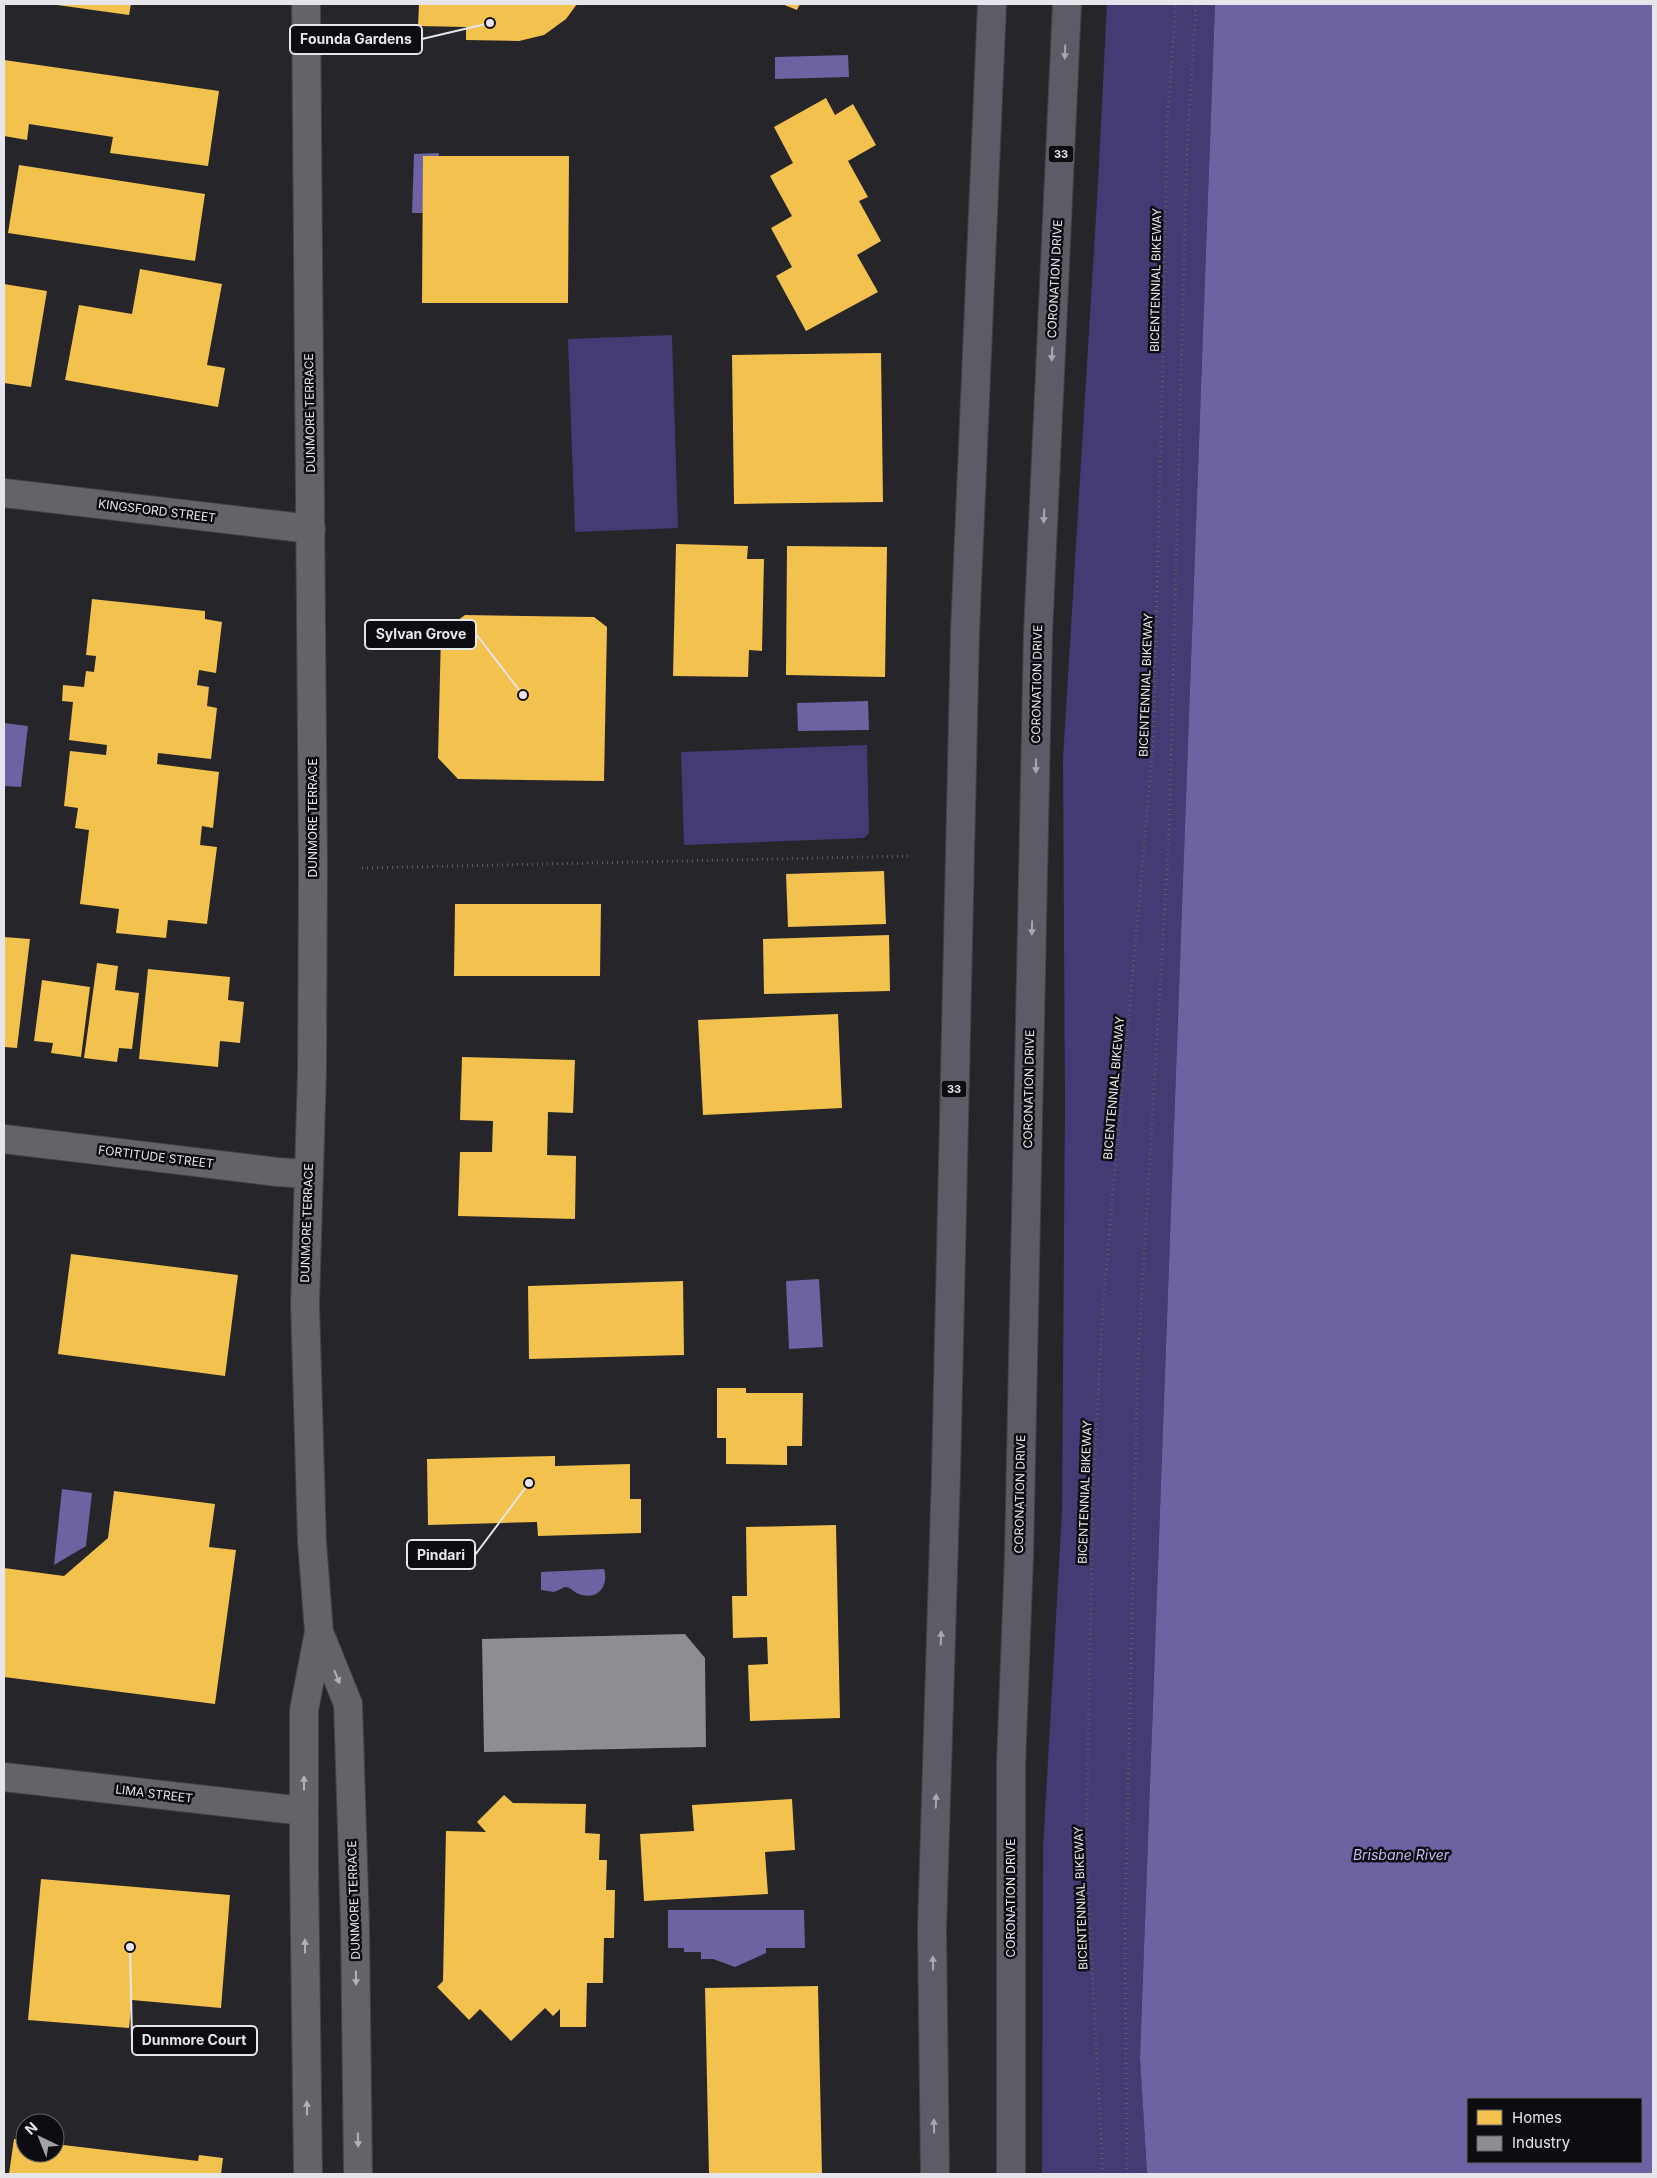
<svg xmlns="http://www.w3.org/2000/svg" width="1657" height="2178" font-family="Inter,sans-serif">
<rect width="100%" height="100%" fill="#25252a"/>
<g fill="#443b74">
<path d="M1107,4H1215L1140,2058L1147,2174H1042L1043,1849L1062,1511L1065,1104L1063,759L1098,183Z"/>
<path d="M672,335L678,528L575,532L568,339Z"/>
<path d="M867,745L869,833L864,838L684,845L681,752Z"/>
</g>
<g fill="#6b63a2" fill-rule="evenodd">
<path d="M1215,4H1653V2174H1147L1140,2058ZM1641,2099V2162H1468V2099Z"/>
<path d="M848,55L849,77L775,79V57Z"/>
<path d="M439,153V213H412L414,154Z"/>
<path d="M868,701L869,730L798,731L797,703Z"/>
<path d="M4,723L28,726L21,787L4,786Z"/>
<path d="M819,1279L823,1347L789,1349L786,1281Z"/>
<path d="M62,1489L92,1493L86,1546L54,1565Z"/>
<path d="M604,1569C609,1586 598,1601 579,1594C573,1592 571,1587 565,1587L554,1592L541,1590V1572Z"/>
<path d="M668,1910H804L805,1948H766V1953L735,1967L713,1959H701V1952H684V1948H668Z"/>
</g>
<g fill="#f2c14e">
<path d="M50,4H131L129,15Z"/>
<path d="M419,4H577L566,19L544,35L519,41L466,40V27L418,26Z"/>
<path d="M782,4H800L797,10Z"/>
<path d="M4,60L219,91L208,166L110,153L113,137L29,124L27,140L4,136Z"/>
<path d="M826,98L835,115L853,104L876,145L848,161L868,197L859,201L881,241L857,255L878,292L806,331L776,276L792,267L771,228L792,216L770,176L793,163L774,127Z"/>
<path d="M423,156H569L568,303H422Z"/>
<path d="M19,165L205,194L195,261L8,233Z"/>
<path d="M140,269L222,284L207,365L225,368L218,407L65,380L79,305L132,314Z"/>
<path d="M4,284L47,291L31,387L4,383Z"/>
<path d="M881,353L883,502L734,504L732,355Z"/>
<path d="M676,544L748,546L747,559H764L762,651L749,650L748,677L673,676Z"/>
<path d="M787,546L887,547L885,677L786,675Z"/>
<path d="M92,599L205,611V619L222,622L216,673L199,670L197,685L209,687L207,706L217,708L211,759L158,753L157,764L219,772L213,828L202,826L200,845L217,847L207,924L168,920L166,938L116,933L119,909L80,904L89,830L75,828L78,808L64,806L70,751L106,755L107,745L69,740L73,702L62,701L63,685L84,687L86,671L94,672L96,656L86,655Z"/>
<path d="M465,615L594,617L607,627L604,781L458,779L438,758L441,633Z"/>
<path d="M884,871L886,924L788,927L786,874Z"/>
<path d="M455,904H601L600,976H454Z"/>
<path d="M889,935L890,991L764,994L763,939Z"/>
<path d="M4,937L30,939L17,1048L4,1047Z"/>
<path d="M97,963L118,966L115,990L139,993L132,1049L119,1048L117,1062L84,1058Z"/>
<path d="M148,969L230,977L228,1000L244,1002L240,1043L220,1041L218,1067L139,1059Z"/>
<path d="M42,980L90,987L81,1057L51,1053L53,1043L34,1041Z"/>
<path d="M838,1014L842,1108L703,1115L698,1020Z"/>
<path d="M462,1057L575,1060L573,1113L548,1112L547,1155L576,1156L575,1219L458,1216L460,1152H492L493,1121L460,1120Z"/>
<path d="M71,1254L238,1275L225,1376L58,1354Z"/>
<path d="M683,1281L684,1355L529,1359L528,1286Z"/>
<path d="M717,1388H746V1393H803L802,1446H787V1465L726,1464V1438H717Z"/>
<path d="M555,1456V1466L630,1464V1499H641V1533L538,1536L537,1522L428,1525L427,1459Z"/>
<path d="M114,1491L215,1504L209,1547L236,1550L215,1704L4,1677V1568L64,1576L108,1538Z"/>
<path d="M836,1525L840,1718L750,1721L748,1665L768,1664L767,1637L733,1638L732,1596H747L746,1527Z"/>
<path d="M504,1795L513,1803L586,1804L585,1833L600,1834L599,1860H607L606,1890H615L614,1938H604L603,1983H587L586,2027H560V2009L553,2016L545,2008L511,2041L480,2009L469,2020L437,1987L443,1981L446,1831L486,1832L477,1822Z"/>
<path d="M792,1799L795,1850L765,1852L768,1894L644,1901L640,1834L694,1831L692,1805Z"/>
<path d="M41,1879L230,1895L221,2008L132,2000L129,2028L28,2020Z"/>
<path d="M818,1986L822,2174H709L705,1988Z"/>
<path d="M14,2139L25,2140V2153H55V2144L198,2161L199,2155L223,2158L221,2174H9Z"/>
</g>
<path fill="#8d8d92" d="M685,1634L705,1658L706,1747L484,1752L482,1639Z"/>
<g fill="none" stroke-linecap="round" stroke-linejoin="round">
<g stroke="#424246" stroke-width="30">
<g id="street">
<path d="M306,4L313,867L312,1071L305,1304L312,1542L319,1632L304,1710V1862L308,2174"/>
<path d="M4,493L311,529"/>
<path d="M4,1139L277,1172L309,1174"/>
<path d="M319,1632L348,1704L355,1925L358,2174"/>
<path d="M4,1777L304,1811"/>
</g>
</g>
<g stroke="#424246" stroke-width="30">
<g id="highway">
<path d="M935,2174L932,1929L946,1474L965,632L992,4"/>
<path d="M1011,2174V1765L1019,1556L1038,633L1067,4"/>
</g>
</g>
<g stroke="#5f5f62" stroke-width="3" stroke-dasharray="1 4" stroke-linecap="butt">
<path d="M362,868L912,856"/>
<path d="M1103,2174L1086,1853L1093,1493L1103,1304L1153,746L1164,321L1167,124L1176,4"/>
<path d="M1127,2174L1125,1924L1138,1359L1169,835L1187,149L1196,4"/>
</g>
<use href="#street" stroke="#646367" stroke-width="28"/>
<use href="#highway" stroke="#5c5c66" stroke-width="28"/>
</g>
<defs><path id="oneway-solid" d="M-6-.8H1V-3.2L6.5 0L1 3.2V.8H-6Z" transform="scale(1.25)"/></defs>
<g fill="#a7a7af">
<use href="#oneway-solid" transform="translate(1065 52) rotate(92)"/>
<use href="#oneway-solid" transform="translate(1052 354) rotate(93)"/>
<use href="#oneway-solid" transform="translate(1044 516) rotate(93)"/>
<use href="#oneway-solid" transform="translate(1036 766) rotate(91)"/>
<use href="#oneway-solid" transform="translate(1032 928) rotate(91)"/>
<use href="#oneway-solid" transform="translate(941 1638) rotate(-88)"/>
<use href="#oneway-solid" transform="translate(936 1801) rotate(-88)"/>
<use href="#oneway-solid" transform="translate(933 1963) rotate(-91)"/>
<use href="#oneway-solid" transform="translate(934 2126) rotate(-91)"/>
</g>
<g fill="#b1b1b6">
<use href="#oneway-solid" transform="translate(337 1677) rotate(68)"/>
<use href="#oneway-solid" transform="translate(304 1783) rotate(-90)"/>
<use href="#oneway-solid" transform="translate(305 1946) rotate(-91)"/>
<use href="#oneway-solid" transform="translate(356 1978) rotate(89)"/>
<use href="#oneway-solid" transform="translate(307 2108) rotate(-91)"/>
<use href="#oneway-solid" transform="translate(358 2140) rotate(89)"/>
</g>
<g text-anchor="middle" stroke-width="5" stroke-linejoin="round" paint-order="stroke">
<g fill="#0d0d11" stroke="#a4a4aa" stroke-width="1">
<rect x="1048.5" y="145.5" width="25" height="17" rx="4"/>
<rect x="941.5" y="1080.5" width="25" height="17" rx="4"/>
</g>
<g font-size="11" font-weight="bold" fill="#e5e5eb">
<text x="1061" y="158">33</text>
<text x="954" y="1093">33</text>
</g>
<g font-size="12" fill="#e5e5eb" stroke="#0d0d11">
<text transform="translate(1055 279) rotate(-87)" y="4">CORONATION DRIVE</text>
<text transform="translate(1156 280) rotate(-89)" y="4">BICENTENNIAL BIKEWAY</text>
<text transform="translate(310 413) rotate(-91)" y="4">DUNMORE TERRACE</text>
<text transform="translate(157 511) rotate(7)" y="4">KINGSFORD STREET</text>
<text transform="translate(1037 684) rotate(-89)" y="4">CORONATION DRIVE</text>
<text transform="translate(1146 685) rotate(-88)" y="4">BICENTENNIAL BIKEWAY</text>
<text transform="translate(313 818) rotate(-90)" y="4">DUNMORE TERRACE</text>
<text transform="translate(1114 1088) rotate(-85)" y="4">BICENTENNIAL BIKEWAY</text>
<text transform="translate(1029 1089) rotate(-89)" y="4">CORONATION DRIVE</text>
<text transform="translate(156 1157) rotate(7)" y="4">FORTITUDE STREET</text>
<text transform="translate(307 1223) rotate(-88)" y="4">DUNMORE TERRACE</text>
<text transform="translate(1085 1492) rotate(-88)" y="4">BICENTENNIAL BIKEWAY</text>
<text transform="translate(1020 1494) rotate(-89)" y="4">CORONATION DRIVE</text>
<text transform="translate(154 1794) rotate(7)" y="4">LIMA STREET</text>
<text transform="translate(1011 1898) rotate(-90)" y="4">CORONATION DRIVE</text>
<text transform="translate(1081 1898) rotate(-92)" y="4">BICENTENNIAL BIKEWAY</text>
<text transform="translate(354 1900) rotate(-92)" y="4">DUNMORE TERRACE</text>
</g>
<g font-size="14" font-style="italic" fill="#c0bbf5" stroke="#0d0d11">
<text x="1401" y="1860">Brisbane River</text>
</g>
</g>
<path fill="none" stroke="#e5e5eb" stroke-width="2" d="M490 23L422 39M523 695L476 634M529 1483L475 1555M130 1947L132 2040"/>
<g fill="#e5e5eb" stroke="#0d0d11" stroke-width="2">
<circle cx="490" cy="23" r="5"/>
<circle cx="523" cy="695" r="5"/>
<circle cx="529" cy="1483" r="5"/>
<circle cx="130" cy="1947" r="5"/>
</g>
<g fill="#0d0d11" stroke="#e5e5eb" stroke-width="2">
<rect x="290" y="25" width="132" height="29" rx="5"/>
<rect x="365" y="620" width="111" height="29" rx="5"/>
<rect x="407" y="1540" width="68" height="29" rx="5"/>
<rect x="132" y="2026" width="125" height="29" rx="5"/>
</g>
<g font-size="14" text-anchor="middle" font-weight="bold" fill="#e5e5eb">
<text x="356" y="44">Founda Gardens</text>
<text x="421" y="639">Sylvan Grove</text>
<text x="441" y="1560">Pindari</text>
<text x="194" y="2045">Dunmore Court</text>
</g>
<rect width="1657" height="2178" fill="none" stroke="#e5e5eb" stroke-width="10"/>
<rect x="1467" y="2098" width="175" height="65" fill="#0d0d11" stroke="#636368"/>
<rect x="1477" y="2110" width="25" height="15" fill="#f2c14e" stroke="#636368"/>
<text x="1512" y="2123" font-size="15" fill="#e5e5eb">Homes</text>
<rect x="1477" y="2136" width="25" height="15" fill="#8d8d92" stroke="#636368"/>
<text x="1512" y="2148" font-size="15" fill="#e5e5eb">Industry</text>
<g transform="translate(40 2138) rotate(317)"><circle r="24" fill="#0d0d11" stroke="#636368"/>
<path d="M0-4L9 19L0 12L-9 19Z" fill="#a2a2a7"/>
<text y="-8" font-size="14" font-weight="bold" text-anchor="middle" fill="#e5e5eb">N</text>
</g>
</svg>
